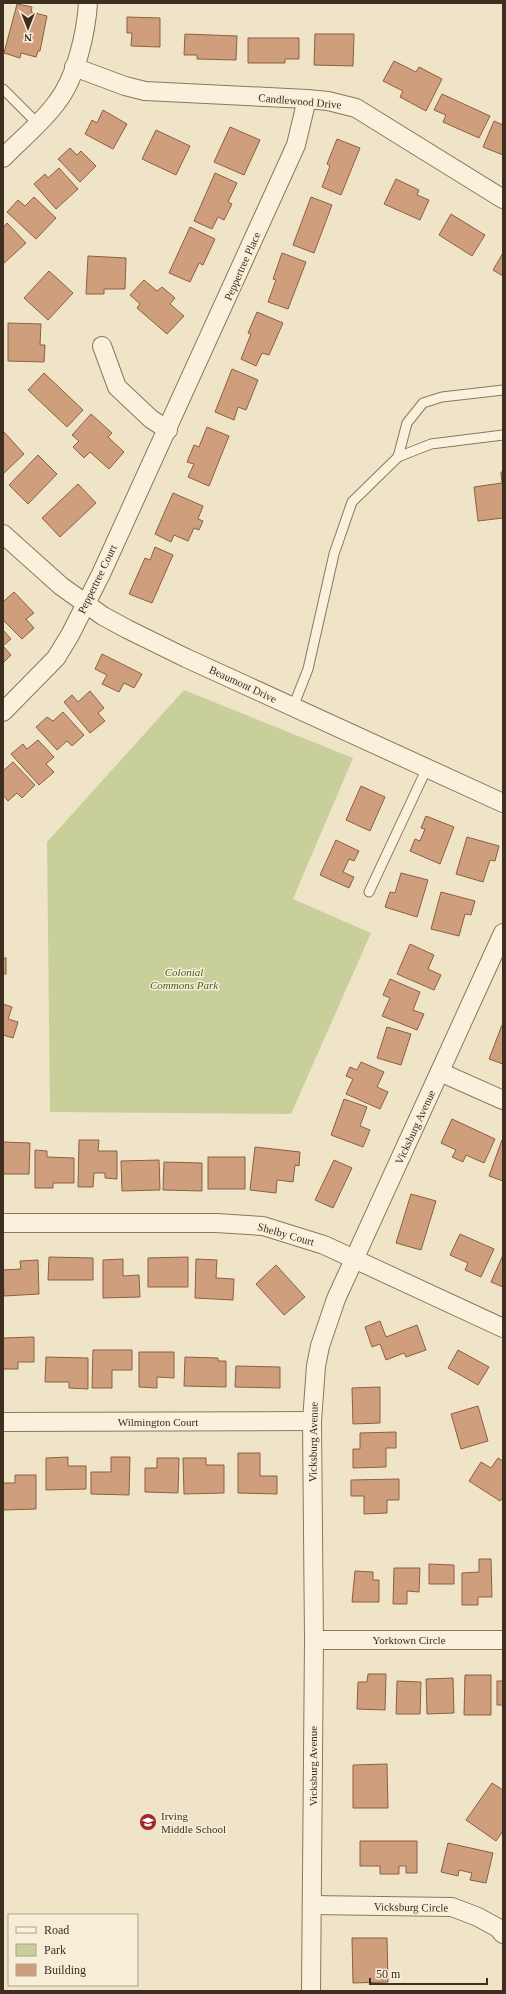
<svg xmlns="http://www.w3.org/2000/svg" width="506" height="1994" font-family="'Times New Roman',serif">
<rect width="100%" height="100%" fill="#f0e4c8"/>
<path fill="#c9cf9b" d="M184,690L353,758L293,899L371,933L291,1114L50,1112L47,842Z"/>
<g fill="#cf9f7d" stroke="#8d5f41">
<path d="M17,4L32,7L31,12L47,16L40,51H38L36,57L21,53L20,58L4,53Z"/>
<path d="M127,17L160,18V47L131,46L132,33H127Z"/>
<path d="M185,34L237,36L236,60L197,59V55H184Z"/>
<path d="M315,34H354L353,66L314,65Z"/>
<path d="M248,38H299V59H285V63H248Z"/>
<path d="M394,61L416,72L419,67L442,79L426,111L400,97L403,91L383,81Z"/>
<path d="M442,94L490,116L479,138L443,122L446,115L434,110Z"/>
<path d="M103,110L127,124L113,149L85,134L92,120L97,123Z"/>
<path d="M494,121L503,125V155L483,147Z"/>
<path d="M230,127L260,140L244,175L214,162Z"/>
<path d="M156,130L190,146L176,175L142,159Z"/>
<path d="M337,139L360,148L341,195L322,187L330,166L327,164Z"/>
<path d="M70,148L77,155L81,151L96,166L80,182L58,159Z"/>
<path d="M59,168L78,189L56,209L34,184L45,174L48,178Z"/>
<path d="M215,173L237,183L228,202L232,204L224,220L218,217L212,229L194,221Z"/>
<path d="M396,179L419,190L417,195L429,200L420,220L384,204Z"/>
<path d="M34,197L56,218L36,239L7,212L18,200L25,206Z"/>
<path d="M311,197L332,205L314,253L293,245Z"/>
<path d="M451,214L485,235L472,256L439,235Z"/>
<path d="M7,223L26,243L3,264V228Z"/>
<path d="M190,227L215,239L203,265L199,263L190,282L169,273Z"/>
<path d="M282,253L306,262L288,309L268,302L276,280L273,279Z"/>
<path d="M503,253V276L493,270Z"/>
<path d="M88,256L126,258L125,289H104V294H86Z"/>
<path d="M49,271L73,293L48,320L24,298Z"/>
<path d="M144,280L157,291L162,287L175,298L170,304L184,316L167,334L137,308L140,304L130,295Z"/>
<path d="M257,312L283,323L269,355L262,353L256,366L241,359L251,334L248,333Z"/>
<path d="M8,323L41,324L40,345H45L44,362L8,361Z"/>
<path d="M232,369L258,380L246,410L238,407L234,420L215,412Z"/>
<path d="M44,373L83,410L67,427L28,390Z"/>
<path d="M91,414L112,433L108,437L124,452L109,469L90,452L84,458L73,447L79,441L72,435Z"/>
<path d="M207,427L229,436L209,486L188,477L194,464L187,462L194,445L199,447Z"/>
<path d="M3,431L24,454L3,474Z"/>
<path d="M38,455L57,474L28,504L9,485Z"/>
<path d="M501,472H503V518L478,521L474,487L502,483Z"/>
<path d="M78,484L96,503L60,537L42,518Z"/>
<path d="M173,493L203,506L198,519L203,521L199,530L194,528L188,541L174,535L171,542L155,534Z"/>
<path d="M155,547L173,555L152,603L129,594L145,558L150,560Z"/>
<path d="M14,592L34,613L26,619L34,628L22,639L3,620V602Z"/>
<path d="M3,630L11,639L3,646L11,655L3,663Z"/>
<path d="M102,654L142,674L134,688L124,683L119,692L102,684L107,675L95,669Z"/>
<path d="M90,691L104,708L98,713L105,721L90,733L64,702L72,695L78,702Z"/>
<path d="M63,712L84,735L72,746L67,741L57,750L36,727L47,717L53,721Z"/>
<path d="M38,740L54,757L46,764L54,772L39,785L11,754L23,744L27,749Z"/>
<path d="M13,762L35,785L22,798L17,793L8,801L3,795V771Z"/>
<path d="M361,786L385,797L370,831L346,820Z"/>
<path d="M426,816L454,827L440,864L410,851L415,839L420,841L425,829L421,828Z"/>
<path d="M467,837L499,846L495,861L490,860L483,882L456,874Z"/>
<path d="M336,840L359,851L354,861L349,859L343,872L354,877L349,888L320,875Z"/>
<path d="M401,873L428,880L417,917L385,907L390,892L395,893Z"/>
<path d="M441,892L475,901L471,915L465,914L459,936L431,929Z"/>
<path d="M410,944L434,955L428,969L441,975L434,990L397,974Z"/>
<rect x="3" y="958" width="3" height="16"/>
<path d="M390,979L420,992L413,1010L424,1014L417,1030L382,1016L390,998L383,995Z"/>
<path d="M3,1004L12,1007L8,1019L18,1022L13,1038L3,1035Z"/>
<path d="M502,1025L503,1026V1064L489,1059Z"/>
<path d="M387,1027L411,1034L401,1065L377,1058Z"/>
<path d="M361,1062L384,1072L377,1087L388,1092L380,1109L346,1094L353,1079L346,1076L350,1067L357,1070Z"/>
<path d="M344,1099L367,1107L360,1126L370,1130L363,1147L331,1135Z"/>
<path d="M452,1119L495,1139L484,1163L466,1155L463,1162L452,1157L456,1150L441,1143Z"/>
<path d="M79,1140H99L98,1151H117V1179L105,1178V1173H94L93,1187H78Z"/>
<path d="M502,1140H503V1181L489,1176Z"/>
<path d="M3,1142L30,1143L29,1174H3Z"/>
<path d="M255,1147L300,1152L299,1166L295,1165L293,1182L277,1180L276,1193L250,1190Z"/>
<path d="M35,1150L47,1151V1157L74,1158V1183H53V1188H35Z"/>
<rect x="208" y="1157" width="37" height="32"/>
<path d="M159,1160L160,1190L122,1191L121,1161Z"/>
<path d="M334,1160L352,1168L333,1208L315,1200Z"/>
<path d="M164,1162L202,1163V1191L163,1190Z"/>
<path d="M411,1194L436,1201L421,1250L396,1243Z"/>
<path d="M460,1234L494,1249L481,1277L465,1270L468,1263L450,1255Z"/>
<path d="M503,1255V1287L491,1282Z"/>
<path d="M49,1257L93,1258V1280H48Z"/>
<path d="M188,1257V1287H148V1258Z"/>
<path d="M123,1259V1276L139,1275L140,1297L103,1298V1260Z"/>
<path d="M196,1259L217,1260L216,1278L234,1279L233,1300L195,1298Z"/>
<path d="M38,1260L39,1294L4,1296L3,1270L21,1269L20,1261Z"/>
<path d="M276,1265L305,1297L284,1315L256,1284Z"/>
<path d="M380,1321L386,1337L417,1325L426,1350L406,1357L404,1353L386,1360L380,1344L372,1347L365,1327Z"/>
<path d="M34,1337V1362H18V1369H3V1338Z"/>
<path d="M93,1350H132V1370H112V1388H92Z"/>
<path d="M458,1350L489,1367L478,1385L448,1368Z"/>
<path d="M139,1352H174V1378L157,1377V1388L139,1387Z"/>
<path d="M46,1357L88,1358V1389L69,1388V1382H45Z"/>
<path d="M185,1357L218,1358V1361H226V1387L184,1386Z"/>
<path d="M236,1366L280,1367V1388L235,1387Z"/>
<path d="M380,1387V1423L353,1424L352,1388Z"/>
<path d="M478,1406L488,1441L461,1449L451,1414Z"/>
<path d="M396,1432V1448H386V1467L353,1468V1449H360V1433Z"/>
<path d="M238,1453H260V1476H277V1494L238,1493Z"/>
<path d="M68,1457V1466H86V1489L46,1490V1458Z"/>
<path d="M111,1457H130L129,1495L91,1494V1472H111Z"/>
<path d="M157,1458H179L178,1493L145,1492V1468H157Z"/>
<path d="M183,1458H206V1465H224V1493L184,1494Z"/>
<path d="M498,1458L503,1461V1497L500,1501L469,1481L481,1462L491,1468Z"/>
<path d="M15,1475H36V1509L3,1510V1483H15Z"/>
<path d="M399,1479V1500H387V1513L364,1514V1496H351V1480Z"/>
<path d="M479,1559H491L492,1597H478V1605H462V1573L479,1572Z"/>
<path d="M429,1564L454,1565V1584H429Z"/>
<path d="M394,1568H420L419,1592L407,1591V1604H393Z"/>
<path d="M355,1571L373,1572V1580H379V1602H352Z"/>
<path d="M368,1674H386L385,1710L357,1709L358,1682H367Z"/>
<path d="M465,1675H491V1715H464Z"/>
<path d="M453,1678L454,1713L427,1714L426,1679Z"/>
<path d="M397,1681L421,1682L420,1714H396Z"/>
<rect x="497" y="1681" width="6" height="24"/>
<path d="M387,1764L388,1808H353V1765Z"/>
<path d="M492,1783L503,1790V1831L496,1841L466,1820Z"/>
<path d="M360,1841H417V1873H406V1866H399V1874H380V1866H360Z"/>
<path d="M448,1843L493,1853L486,1883L470,1880L472,1873L459,1870L458,1876L441,1872Z"/>
<path d="M352,1938H387L388,1982L353,1983Z"/>
</g>
<g fill="none" stroke-linecap="round" stroke-linejoin="round">
<g stroke="#8d765c" stroke-width="11">
<g id="service">
<path d="M3,89L37,123"/>
<path d="M398,457L407,423L423,403L442,397L503,390"/>
<path d="M293,707L308,669L334,554L352,502L398,457L431,444L503,435"/>
<path d="M369,892L427,768"/>
</g>
</g>
<g stroke="#8d765c" stroke-width="20">
<g id="minor">
<path d="M74,67L125,86L145,91L307,99L328,101L356,108L503,199"/>
<path d="M3,158C21,139 42,123 57,102C76,78 86,33 88,3"/>
<path d="M102,346L117,387L151,419L168,430"/>
<path d="M3,534L61,586L103,616L127,629L186,658L503,803"/>
<path d="M3,712L56,658L70,635L101,574L296,145L307,99"/>
<path d="M440,1072L503,1100"/>
<path d="M3,1223H216L263,1226L324,1245L503,1328"/>
<path d="M3,1422L312,1421"/>
<path d="M314,1640H503"/>
<path d="M312,1905L452,1907L478,1917L498,1928L503,1934"/>
<path d="M311,1991L314,1640L312,1421L316,1366L320,1346L336,1299L503,933"/>
</g>
</g>
<use href="#service" stroke="#faf1dc" stroke-width="9"/>
<use href="#minor" stroke="#faf1dc" stroke-width="18"/>
</g>
<defs>
<g id="school-disc" transform="scale(0.9)"><circle r="9.5" fill="#9e2a2b" stroke="#f7eed8"/><path d="M0-5L7-2L0 1L-7-2ZM-4 1L0 2.5L4 1V4Q0 6-4 4Z" fill="#fff"/></g>
</defs>
<g fill-rule="evenodd">
<use href="#school-disc" x="148" y="1822"/>
</g>
<g text-anchor="middle" stroke-width="3" stroke-linejoin="round" paint-order="stroke">
<g font-size="11" fill="#3d2e20" stroke="#f7eed8">
<text transform="translate(300 101) rotate(5)" y="4">Candlewood Drive</text>
<text transform="translate(242 266) rotate(-66)" y="4">Peppertree Place</text>
<text transform="translate(97 579) rotate(-64)" y="4">Peppertree Court</text>
<text transform="translate(243 684) rotate(25)" y="4">Beaumont Drive</text>
<text transform="translate(415 1127) rotate(-65)" y="4">Vicksburg Avenue</text>
<text transform="translate(286 1234) rotate(16)" y="4">Shelby Court</text>
<text x="158" y="1426">Wilmington Court</text>
<text transform="translate(313 1442) rotate(-89)" y="4">Vicksburg Avenue</text>
<text x="409" y="1644">Yorktown Circle</text>
<text transform="translate(313 1766) rotate(-90)" y="4">Vicksburg Avenue</text>
<text transform="translate(411 1907) rotate(1)" y="4">Vicksburg Circle</text>
</g>
<g font-size="11" font-style="italic" fill="#4d5a26" stroke="#f7eed8">
<text x="184" y="976">Colonial<tspan x="184" dy="13">Commons Park</tspan></text>
</g>
<g font-size="11" fill="#3d2e20" stroke="#f7eed8" text-anchor="start">
<text x="161" y="1820">Irving<tspan x="161" dy="13">Middle School</tspan></text>
</g>
</g>
<rect width="506" height="1994" fill="none" stroke="#3d2e20" stroke-width="8"/>
<rect x="8" y="1914" width="130" height="72" fill="#f7eed8" stroke="#ada18e"/>
<rect x="16" y="1927" width="20" height="6" fill="#faf1dc" stroke="#ada18e"/>
<text x="44" y="1934" font-size="12" fill="#3d2e20">Road</text>
<rect x="16" y="1944" width="20" height="12" fill="#c9cf9b" stroke="#ada18e"/>
<text x="44" y="1954" font-size="12" fill="#3d2e20">Park</text>
<rect x="16" y="1964" width="20" height="12" fill="#cf9f7d" stroke="#ada18e"/>
<text x="44" y="1974" font-size="12" fill="#3d2e20">Building</text>
<g transform="translate(28 28) rotate(180)" stroke="#f7eed8" stroke-width="3" paint-order="stroke">
<path d="M0-3L7 15L0 10L-7 15Z" fill="#3d2e20"/>
<text y="-6" font-size="11" font-weight="bold" text-anchor="middle" fill="#3d2e20">N</text>
</g>
<path d="M370 1978v6h117v-6" fill="none" stroke="#3d2e20" stroke-width="2"/>
<text x="376" y="1978" font-size="12" fill="#3d2e20" stroke="#f7eed8" stroke-width="3" paint-order="stroke">50 m</text>
</svg>
